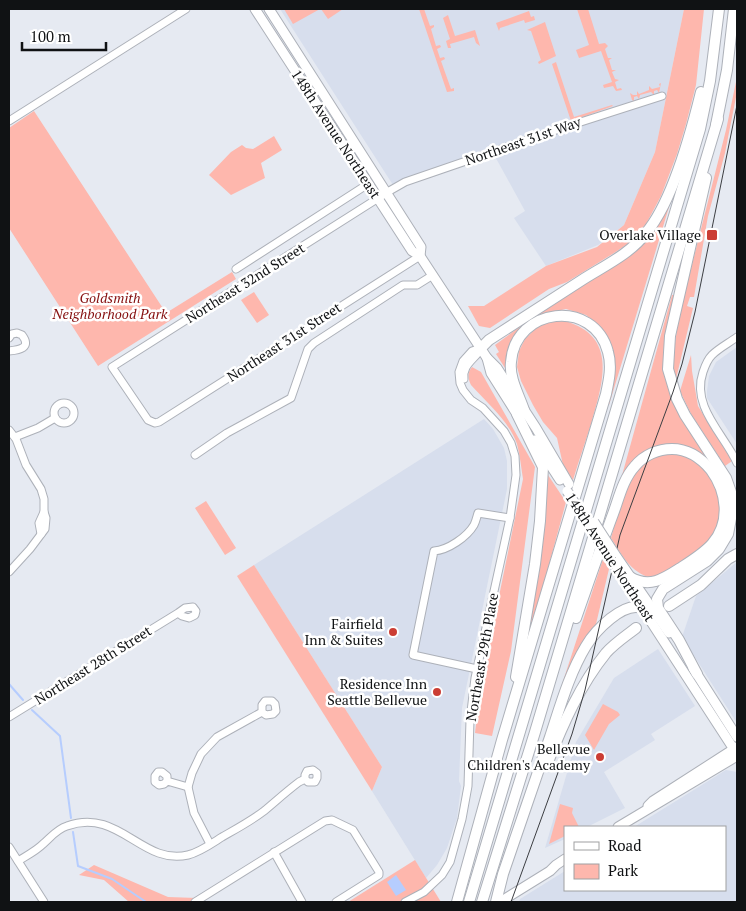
<svg xmlns="http://www.w3.org/2000/svg" width="746" height="911" font-family="'PT Serif',serif">
<rect width="100%" height="100%" fill="#e6eaf2"/>
<g fill="#d7deed">
<path d="M280,9H684L655,152L624,225L598,245L546,266L514,218L525,211L492,151L393,185Z"/>
<path d="M737,347V444L707,398V391L709,376L716,362Z"/>
<path d="M484,419L493,429L504,448L507,461V489L462,708L459,781L461,786L457,818L447,848L437,865L426,878L372,791L382,767L254,565Z"/>
<path d="M737,562V723L682,637L696,596Z"/>
<path d="M658,649L695,706L651,734L655,740L604,772L625,808L587,827H565V839L545,848L576,742L614,678Z"/>
<path d="M726,770L737,772V902H519L520,899L565,871V890H725V827H634Z"/>
</g>
<g fill="#feb7ad">
<path d="M284,9H320L293,24Z"/>
<path d="M321,9H343L328,19Z"/>
<path d="M419,9H424L430,26L434,25V27L431,29L436,46L440,45L441,47L437,49L440,58L444,57L445,59L441,61L451,89L454,88V91L447,92Z"/>
<path d="M577,9H588L599,44L605,43L608,46L605,49L608,58H612L609,60L612,70H616L612,72L615,79L619,80L615,82L617,89L621,88L622,90L616,91L613,86L604,88L603,85L612,82L601,51L579,58L576,50L589,45Z"/>
<path d="M684,9H704L696,85L686,124L677,154L661,196L646,224L629,243L614,253L567,282L549,289L490,328L479,326L468,306H484L546,266L597,247L624,225L655,152Z"/>
<path d="M529,11L531,17L534,16L535,20L525,23L524,20L500,28L499,31L496,23Z"/>
<path d="M448,15L455,36L475,30L480,46L476,43L474,37L450,44L451,48H448L446,41L450,39L443,18Z"/>
<path d="M545,22L556,56L539,64L538,62L541,60L531,31L527,30Z"/>
<path d="M556,62L574,117L612,105L613,106L571,121L552,64Z"/>
<path d="M737,77V92L725,153L708,216L694,297H690L687,306L693,308L676,379L673,366L674,350L679,316L726,130Z"/>
<path d="M661,83L659,93L657,90L654,91V95L651,92L640,95L639,99L637,96L634,97V101L632,100L630,93L633,95H637V91L639,94L649,90V86L652,89L660,87L659,84Z"/>
<path d="M34,111L166,313L232,272L236,279L98,366L9,228V128Z"/>
<path d="M274,136L282,150L261,163L265,178L231,195L209,175L231,152L242,145L246,148L253,149Z"/>
<path d="M667,206L669,207L609,405L608,404L615,372V362L608,338L600,326L586,315L566,309L538,315L622,260L647,240Z"/>
<path d="M254,292L269,315L257,323L241,300Z"/>
<path d="M672,295H674C670,315 662,338 664,359C667,399 686,424 707,456L705,458L670,444L621,479Z"/>
<path d="M565,321C617,336 604,380 592,421C586,440 579,460 573,480L563,465L557,438L543,422L533,405L521,381L517,367L519,351L525,339L536,328L549,322Z"/>
<path d="M525,323L513,337L508,350L505,368L496,354L499,352L495,345Z"/>
<path d="M691,355L692,371L698,406L732,461L725,466L691,414L680,391Z"/>
<path d="M472,367L481,372L535,467L511,651L492,736L475,733L480,689L523,479C521,467 520,455 517,444C509,421 487,403 471,385C468,379 467,373 472,367Z"/>
<path d="M669,452C679,454 690,456 698,462C723,480 727,521 706,544C693,559 669,571 651,578C630,572 622,555 611,538C619,511 625,474 650,458C656,455 663,454 669,452Z"/>
<path d="M548,475L566,502L521,668L541,556Z"/>
<path d="M206,501L236,548L225,555L195,508Z"/>
<path d="M603,559L609,569L596,624L582,644L574,659L514,831Z"/>
<path d="M254,565L382,767L372,791L237,576Z"/>
<path d="M603,704L618,712L620,715L609,724L594,750L585,735Z"/>
<path d="M560,804L573,808L572,813L579,827H565V836L549,844Z"/>
<path d="M415,860L441,902H348Z"/>
<path d="M94,865L168,897L197,898L190,902H129L104,880L79,875Z"/>
</g>
<path fill="#b6cdfe" d="M396,875L406,890L396,896L387,882Z"/>
<g fill="none" stroke-linecap="round" stroke-linejoin="round">
<g stroke="#b6cdfe" stroke-width="2">
<path d="M9,684L23,700"/>
<path d="M32,710L60,736L71,818"/>
<path d="M73,832L78,866L112,879L146,902"/>
</g>
<g stroke="#adb1b9" stroke-width="9">
<g id="minor">
<path d="M9,121L186,9"/>
<path d="M420,256L159,422L155,423L148,420L112,367L391,190L405,182L562,128L662,96"/>
<path d="M236,269L368,184"/>
<path d="M737,337C729,343 719,348 712,355C707,360 705,366 703,372C691,407 724,434 737,463"/>
<path d="M9,338L12,334L17,333L22,335C32,348 19,350 9,351"/>
<path d="M464,379C462,365 474,360 481,349"/>
<circle cx="64" cy="413" r="10"/>
<path d="M9,430L16,439L26,465L41,489L44,499V512L46,518L45,529L30,549L9,572"/>
<path d="M15,437L38,428L55,418"/>
<path d="M195,455L227,433L291,398L308,349L314,343L403,285H417L433,275"/>
<path d="M41,534L39,523L44,512"/>
<path d="M477,669L413,655L434,551C448,550 467,537 474,525C476,521 477,516 478,513L510,518"/>
<path d="M9,717L178,613L185,608L193,607L196,611L195,615L189,618L182,616L178,613"/>
<path d="M167,781L164,784L159,785L155,782V776L158,772H162L167,776V781L188,787"/>
<path d="M210,844L194,813L188,787L192,773L201,754L217,737L262,712L266,715L273,714L276,711L275,704L272,701H265L262,705V712"/>
<path d="M9,847L44,902"/>
<path d="M274,852L302,902"/>
<path d="M18,861C26,856 36,851 43,844C51,837 57,829 67,826C119,807 142,866 188,855C200,852 211,844 222,837C236,829 251,821 264,811C276,801 287,791 299,782L305,779L308,782H315L317,778V773L313,770L307,771L305,775V779"/>
<path d="M195,902L325,821L332,820L353,830L379,872V875L336,902"/>
<path d="M405,902L424,892L442,875L450,862L462,819L468,786L470,720L475,678L510,518L516,475L515,456L511,443L504,431L483,408L471,400L463,390L460,383L459,372L463,361L472,351L481,348"/>
</g>
</g>
<g stroke="#adb1b9" stroke-width="11">
<g id="major">
<path d="M255,9L412,251L420,256L487,358L497,368L536,428L569,484"/>
<path d="M269,9L421,247L420,256"/>
<path d="M487,358L491,373L520,419"/>
<path d="M534,440L560,480"/>
<path d="M614,553L669,633"/>
<path d="M611,560L737,754"/>
<path d="M693,668L737,737"/>
<path d="M648,806L653,801L737,747"/>
<path d="M618,827L737,756"/>
<path d="M500,902L550,871L556,865L565,859"/>
</g>
</g>
<g stroke="#adb1b9" stroke-width="12">
<g id="highway">
<path d="M716,125L727,70L734,9"/>
<path d="M481,348L489,340C520,320 551,300 582,280C604,266 630,254 646,233C673,201 691,133 701,92"/>
<path d="M669,606L701,585L728,559L737,554"/>
<path d="M576,618C588,584 600,549 613,514C619,498 623,479 635,466C644,455 658,449 672,449C688,449 701,458 711,470C727,492 731,522 712,544C704,553 693,560 682,567C665,578 650,589 630,577"/>
<path d="M697,674L679,640L658,608L657,599L663,589L707,561L719,549L728,534L733,508L732,495L726,478L685,415L677,399L668,369L670,336L706,178"/>
<path d="M516,677L535,564L540,521L543,467L517,414"/>
<path d="M548,762C563,724 580,685 606,653C615,643 626,636 636,628"/>
<path d="M457,902L502,740L606,394C609,380 612,366 608,352C594,298 515,307 511,362C509,378 519,395 524,410"/>
<path d="M469,902L700,129L710,81L719,9"/>
<path d="M482,902L535,732L718,119"/>
<path d="M496,902L503,874C519,828 534,783 550,737C560,707 569,674 586,646C595,631 623,601 642,608"/>
</g>
</g>
<use href="#minor" stroke="#fff" stroke-width="7"/>
<use href="#major" stroke="#fff" stroke-width="9"/>
<use href="#highway" stroke="#fff" stroke-width="10"/>
<path stroke="#3c3e42" stroke-width="1" d="M511,902L572,734L585,690L620,535L673,392L682,364L695,312L737,105"/>
<g stroke="#adb1b9" stroke-width="11" stroke-linecap="butt">
<g id="major-bridge">
<path d="M567,491L611,560"/>
<path d="M594,522L614,553"/>
</g>
</g>
<use href="#major-bridge" stroke="#fff" stroke-width="9"/>
</g>
<g fill="#cb3d34" stroke="#fff" stroke-width="2">
<rect x="706" y="229" width="12" height="12" rx="2.5"/>
<circle cx="393" cy="632" r="5"/>
<circle cx="437" cy="692" r="5"/>
<circle cx="600" cy="757" r="5"/>
</g>
<g text-anchor="middle" stroke-width="5" stroke-linejoin="round" paint-order="stroke">
<g font-size="14" fill="#101214" stroke="#fff">
<text transform="translate(336 134) rotate(57)" y="5">148th Avenue Northeast</text>
<text transform="translate(523 141) rotate(-19)" y="5">Northeast 31st Way</text>
<text transform="translate(245 283) rotate(-32)" y="5">Northeast 32nd Street</text>
<text transform="translate(284 342) rotate(-33)" y="5">Northeast 31st Street</text>
<text transform="translate(610 557) rotate(57)" y="5">148th Avenue Northeast</text>
<text transform="translate(482 657) rotate(-80)" y="5">Northeast 29th Place</text>
<text transform="translate(93 665) rotate(-32)" y="5">Northeast 28th Street</text>
</g>
<g font-size="14" fill="#101214" stroke="#fff" text-anchor="end">
<text x="701" y="240">Overlake Village</text>
<text x="383" y="629">Fairfield<tspan x="383" dy="16">Inn &amp; Suites</tspan></text>
<text x="427" y="689">Residence Inn<tspan x="427" dy="16">Seattle Bellevue</tspan></text>
<text x="590" y="754">Bellevue<tspan x="590" dy="16">Children's Academy</tspan></text>
</g>
<g font-size="14" font-style="italic" fill="#850e0e" stroke="#fff">
<text x="110" y="303">Goldsmith<tspan x="110" dy="16">Neighborhood Park</tspan></text>
</g>
</g>
<rect width="746" height="911" fill="none" stroke="#101214" stroke-width="20"/>
<rect x="564" y="826" width="162" height="65" fill="#ffffff" stroke="#9fa0a1"/>
<rect x="574" y="842" width="25" height="8" fill="#ffffff" stroke="#9fa0a1"/>
<text x="608" y="851" font-size="15" fill="#101214">Road</text>
<rect x="574" y="864" width="25" height="15" fill="#feb7ad" stroke="#9fa0a1"/>
<text x="608" y="876" font-size="15" fill="#101214">Park</text>
<path d="M22 42v8h84v-8" fill="none" stroke="#101214" stroke-width="2.5"/>
<text x="30" y="42" font-size="15" fill="#101214" stroke="#ffffff" stroke-width="4" paint-order="stroke">100 m</text>
</svg>
